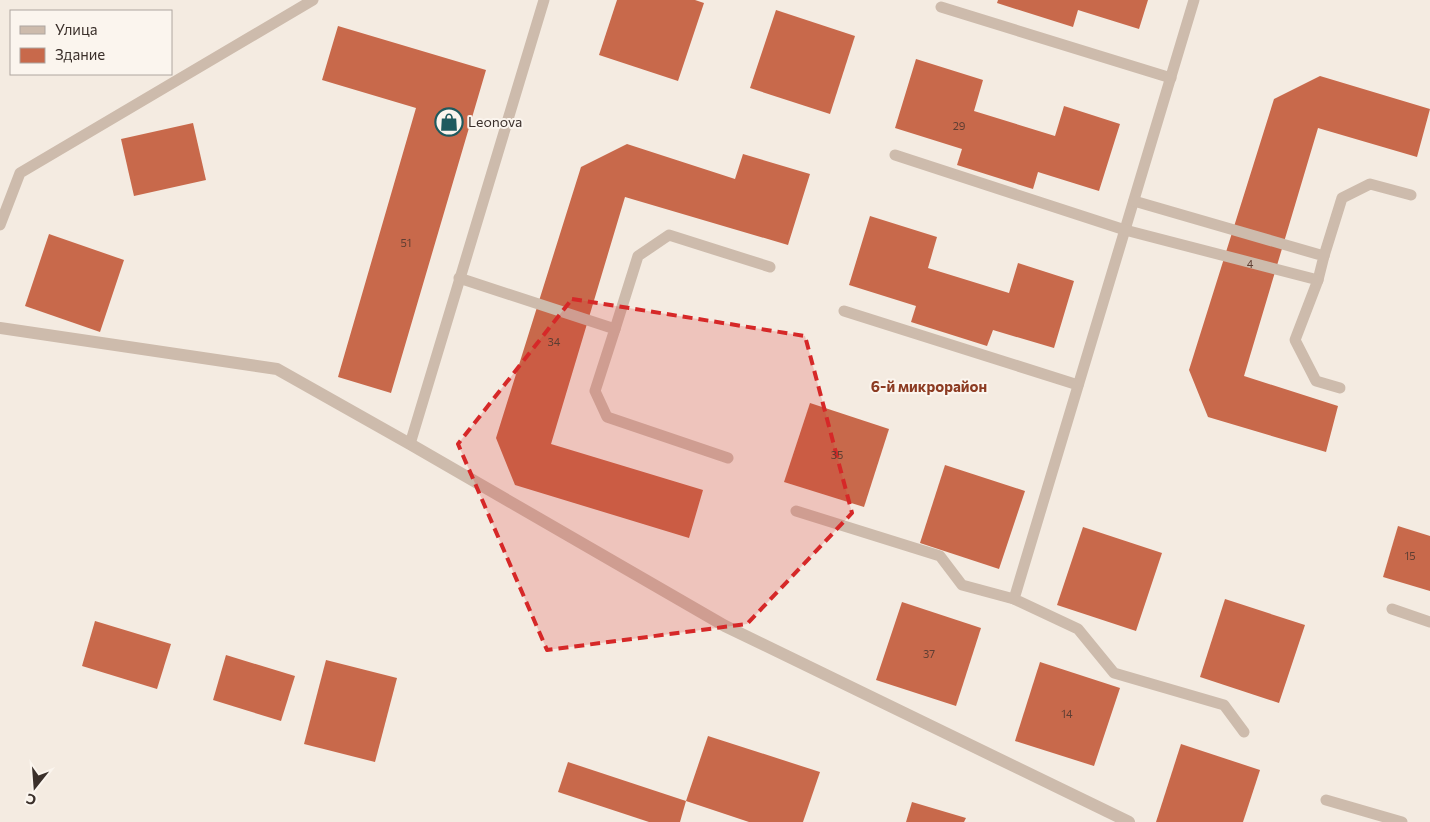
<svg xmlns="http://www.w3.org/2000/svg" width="1430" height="822" font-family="Commissioner,sans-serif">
<rect width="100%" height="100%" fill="#f4ebe1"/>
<g fill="#c8694b">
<path d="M617,0H695L704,3L678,81L599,55Z"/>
<path d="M998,0H1148L1139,29L1078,10L1073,27L997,3Z"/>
<path d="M776,10L855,36L830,114L750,88Z"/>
<path d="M338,26L486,70L391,393L338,377L416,108L322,80Z"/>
<path d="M916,59L983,80L974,111L1055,136L1064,106L1120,124L1099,191L1038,172L1033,189L957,165L962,149L895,128Z"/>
<path d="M1320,76L1430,109L1417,157L1318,128L1244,376L1338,406L1326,452L1208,417L1189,370L1274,99Z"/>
<path d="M193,123L206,180L134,196L121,139Z"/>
<path d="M627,144L735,179L743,154L810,174L788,245L625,197L551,444L703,490L689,538L515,485L496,438L581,167Z"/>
<path d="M870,216L937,237L928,268L1009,293L1018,263L1074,281L1054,348L993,330L987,346L911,322L916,306L849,285Z"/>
<path d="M49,234L124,260L100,332L25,306Z"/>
<path d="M810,403L889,429L864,507L784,482Z"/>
<path d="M945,465L1025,491L999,569L920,543Z"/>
<path d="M1398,526L1430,536V591L1383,577Z"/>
<path d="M1083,527L1162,553L1136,631L1057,605Z"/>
<path d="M1225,599L1305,625L1279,703L1200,677Z"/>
<path d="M902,602L981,628L956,706L876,680Z"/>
<path d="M95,621L171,644L157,689L82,666Z"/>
<path d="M226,655L295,676L281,721L213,700Z"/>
<path d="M326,660L397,678L375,762L304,744Z"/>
<path d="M1040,662L1120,688L1094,766L1015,741Z"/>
<path d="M708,736L820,772L803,822H749L686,801Z"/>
<path d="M1181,744L1260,770L1243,822H1156Z"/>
<path d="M568,762L686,801L680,822H649L558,792Z"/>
<path d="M912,802L966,818L964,822H906Z"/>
</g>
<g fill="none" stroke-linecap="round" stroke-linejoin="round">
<g stroke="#cdbbac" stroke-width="11">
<path d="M1194,0L1014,599L1078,629L1114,673L1224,705L1244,732"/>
<path d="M941,7L1171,78"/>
<path d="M895,155L1125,230L1318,280L1324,256L1134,201"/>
<path d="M0,225L20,173L313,0"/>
<path d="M1324,256L1342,198L1370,184L1411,195"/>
<path d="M459,278L615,329L595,391L607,417L728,458"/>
<path d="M1318,280L1295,340L1316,381L1340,388"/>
<path d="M844,311L1078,385"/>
<path d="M615,329L638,256L669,235L770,267"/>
<path d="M410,444L544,0"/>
<path d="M796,511L940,556L962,585L1014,599"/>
<path d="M1392,609L1430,622"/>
<path d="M1326,800L1402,822"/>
</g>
<path stroke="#cdbbac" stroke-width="12" d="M0,328L277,369L410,444L725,626L1129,822"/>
</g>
<path fill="#d62828" fill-opacity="0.2" stroke="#d62828" stroke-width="4" stroke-dasharray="10 6" stroke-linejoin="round" d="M572,299L805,336L852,513L747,624L547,650L458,444Z"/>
<defs>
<g id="shop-ring" transform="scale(1.4375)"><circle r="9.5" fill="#fbf5ee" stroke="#1f5a5e" stroke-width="1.5"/><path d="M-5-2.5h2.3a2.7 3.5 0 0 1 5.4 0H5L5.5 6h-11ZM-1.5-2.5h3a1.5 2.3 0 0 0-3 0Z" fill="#1f5a5e"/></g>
</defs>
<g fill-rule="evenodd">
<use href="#shop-ring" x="449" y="122"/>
</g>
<g text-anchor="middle" stroke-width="4" stroke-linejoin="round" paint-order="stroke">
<g font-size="11" fill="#5e3e33">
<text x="959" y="130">29</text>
<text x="406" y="247">51</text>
<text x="1250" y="268">4</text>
<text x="554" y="346">34</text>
<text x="837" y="459">35</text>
<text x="1410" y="560">15</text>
<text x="929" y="658">37</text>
<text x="1067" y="718">14</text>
</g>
<g font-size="14" fill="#3b302b" stroke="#fbf5ee" text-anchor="start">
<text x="468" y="127">Leonova</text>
</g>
<g font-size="15" font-weight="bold" fill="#8c3b22" stroke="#fbf5ee">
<text x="929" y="392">6-й микрорайон</text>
</g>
</g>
<rect x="10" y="10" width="162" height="65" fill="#fbf5ee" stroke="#aea6a0"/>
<rect x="20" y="26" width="25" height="8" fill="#cdbbac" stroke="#aea6a0"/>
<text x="55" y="35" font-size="15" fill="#3b302b">Улица</text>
<rect x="20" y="48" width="25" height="15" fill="#c8694b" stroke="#aea6a0"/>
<text x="55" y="60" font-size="15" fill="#3b302b">Здание</text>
<g transform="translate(35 787) rotate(197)" stroke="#fbf5ee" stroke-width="4" paint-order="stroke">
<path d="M0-4L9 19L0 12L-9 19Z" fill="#3b302b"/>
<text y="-8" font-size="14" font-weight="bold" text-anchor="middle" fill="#3b302b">С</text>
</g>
</svg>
